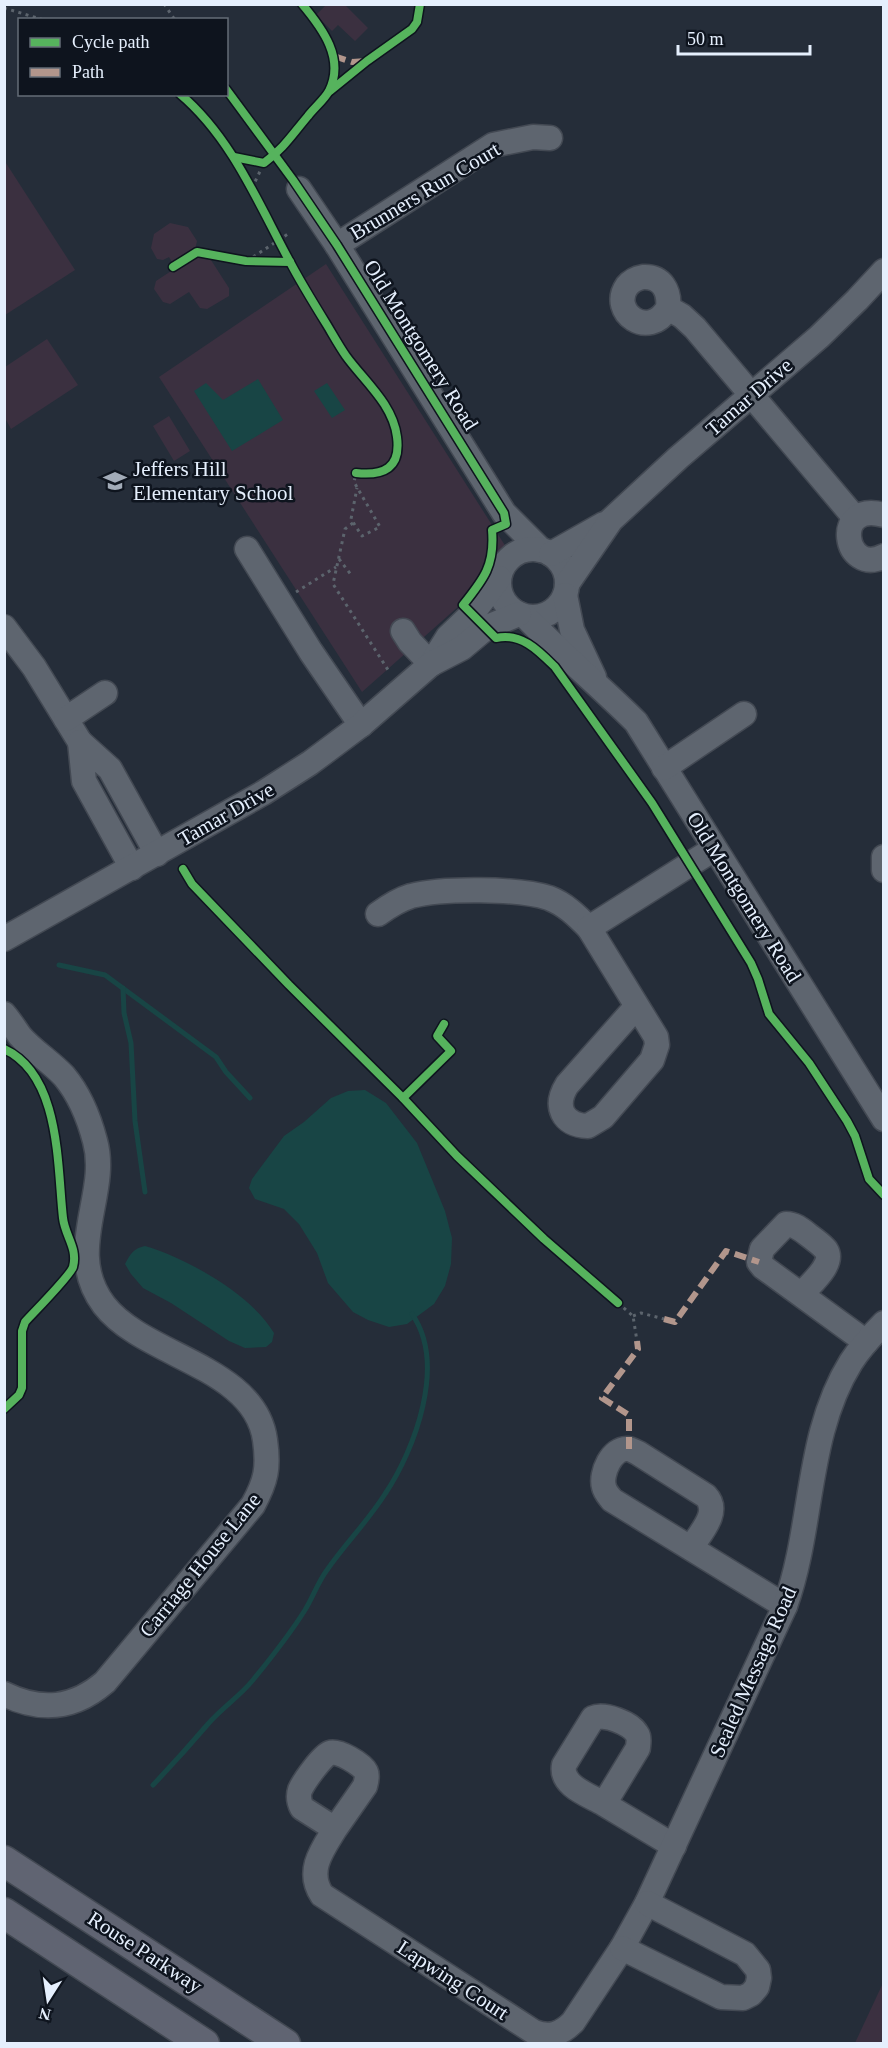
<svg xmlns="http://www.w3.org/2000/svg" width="888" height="2048" font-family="Georgia,serif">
<rect width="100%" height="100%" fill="#252d39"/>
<g fill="#3b3040">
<path d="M327,4L345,5L368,28L355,41L338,25L332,31L316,15Z"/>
<path d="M4,160L75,270L5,315H4Z"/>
<path d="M170,223L188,227L197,241L195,250L173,264L169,257L163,260L157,259L151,248L154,234Z"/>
<path d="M197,254L209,257L229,288V296L207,309L200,308L189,292L170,304L163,302L154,289L156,281Z"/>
<path d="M326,264L513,558L362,692L159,377Z"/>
<path d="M47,339L78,385L11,429L5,418V367Z"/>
<path d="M169,416L190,451L174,461L153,426Z"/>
<path d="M883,1983V2043H855Z"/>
</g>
<g fill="#184545">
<path d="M258,379L283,420L232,451L194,391L206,383L223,400Z"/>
<path d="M327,383L345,410L332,418L314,391Z"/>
<path d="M365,1090L386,1103L417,1143L445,1211L452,1238L451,1264L445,1286L434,1304L407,1324L389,1327L368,1320L353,1312L328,1283L317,1253L299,1224L284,1209L255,1199L249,1188L252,1179L284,1136L304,1122L331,1098L348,1091Z"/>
<path d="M145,1246C187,1258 252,1295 274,1333L272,1342L266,1347L245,1348L229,1341L171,1303L143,1288L131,1274L125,1264C130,1254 134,1248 145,1246Z"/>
</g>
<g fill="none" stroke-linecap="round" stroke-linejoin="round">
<g stroke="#184545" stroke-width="5">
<path d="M59,965L105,975L216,1057L226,1072L250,1098"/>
<path d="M123,988L124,1013L131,1043L135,1121L145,1192"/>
<path d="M153,1785C172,1765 190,1745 208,1724C222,1708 240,1696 253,1680C271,1658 290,1634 305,1610C313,1597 318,1582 327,1570C345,1544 368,1521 385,1494C415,1449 447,1364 412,1314"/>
</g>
<g stroke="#434953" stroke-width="27">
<g id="minor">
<path d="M299,189L337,245L504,513L541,550"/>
<path d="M337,245L493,145L533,137L550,138"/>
<path d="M668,308C649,341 609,312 627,286C631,281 637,278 643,277C662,276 670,291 668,308L682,316L695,328L855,518"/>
<path d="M884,515C831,500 844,577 884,556"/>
<path d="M247,549L311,652L361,725"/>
<circle cx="533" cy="583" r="34"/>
<path d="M551,554L604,524"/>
<path d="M567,584L611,520L678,458L819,337L857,300L884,271"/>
<path d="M565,595L572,630L594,677"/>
<path d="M526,617C561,654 600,686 636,722L884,1119"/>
<path d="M4,627L34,667L80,742"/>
<path d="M403,631L410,642L431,664"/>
<path d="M431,664L448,637L473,613L499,578"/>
<path d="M66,719L105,693"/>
<path d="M664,768L744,714"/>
<path d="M884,857V870"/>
<path d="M132,868L84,781L80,742L110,769L157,854"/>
<path d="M378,914C389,906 398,900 411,896C442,888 518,888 549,898C565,904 577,916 589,928"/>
<path d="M4,939L263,793L310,763L361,725L431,664L462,648L487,627L519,614"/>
<path d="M637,1006L567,1085C554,1106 562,1125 588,1126L603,1117L652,1060L657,1045L656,1037L589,928L714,849"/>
<path d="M4,1014C10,1021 15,1029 20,1036C33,1051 51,1062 64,1076C80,1095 89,1118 95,1141C110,1194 63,1251 104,1305C144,1357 255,1366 265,1440C269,1468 266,1481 253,1505L105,1682C74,1709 41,1712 4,1694"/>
<path d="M802,1294C810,1284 835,1264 826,1250C822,1245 816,1241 811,1237C803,1231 796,1224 786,1224L762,1249L759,1262L763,1267L866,1342"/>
<path d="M691,1548C700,1533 721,1512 706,1496L638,1453C636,1452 630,1449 628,1449C612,1447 600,1474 604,1487C605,1492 609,1496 612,1500L785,1606"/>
<path d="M604,1804C589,1795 560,1786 564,1765L593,1718C604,1713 631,1723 637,1734C640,1738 638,1744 638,1748L604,1804L674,1846"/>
<path d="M335,1829L365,1786C366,1782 368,1776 366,1772C362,1764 338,1750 330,1753C322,1756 304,1781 300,1790C298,1796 299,1802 302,1808L335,1829C322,1850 306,1871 322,1895L534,2032C550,2038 561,2034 573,2022L622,1948L647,1903L785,1606C814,1526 805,1436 851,1362C860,1348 872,1335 884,1323"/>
<path d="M622,1948L721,1997L743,1998L751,1994L757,1987L759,1978L758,1970L745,1954L647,1903"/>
</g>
</g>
<g stroke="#434953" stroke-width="33">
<g id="major">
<path d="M4,1861L285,2044"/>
<path d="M4,1913L204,2044"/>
</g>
</g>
<g stroke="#5c646d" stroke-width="3" stroke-dasharray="3 4.5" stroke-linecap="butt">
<path d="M164,4L175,20"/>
<path d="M4,8L44,20"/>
<path d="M226,89L288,173"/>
<path d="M329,92L367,61L412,29L417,22L420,4"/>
<path d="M180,94C232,138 258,203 290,262C301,283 314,304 327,325C333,335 339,346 346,356C364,381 393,404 397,437C401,468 384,476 356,473L354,482L380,527L362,536L351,519L357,488"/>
<path d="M236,158L264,163C285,147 291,136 308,116C314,108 324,100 329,91C345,59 323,29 302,4"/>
<path d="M252,188L264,163"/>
<path d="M247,261L288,234"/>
<path d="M173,267L197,252L246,261L290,262"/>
<path d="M353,523L345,529L333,584L390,673"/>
<path d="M339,559L352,576"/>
<path d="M296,592L336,567"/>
<path d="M579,701L652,803L679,848"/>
<path d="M699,880L751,963L758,979L769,1014L809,1063L847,1121L855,1136L869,1179L884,1195"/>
<path d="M35,1079C57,1111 58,1154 61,1191C62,1205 62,1219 67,1232"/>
<path d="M618,1303L633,1316L637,1341"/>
<path d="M633,1316L641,1313L664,1319"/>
<path d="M4,1409L19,1395L22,1388V1331L25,1322L69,1272"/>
</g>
<use href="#minor" stroke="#5e656f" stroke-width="24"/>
<use href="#major" stroke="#606472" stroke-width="30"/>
<g stroke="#b2968c" stroke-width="6" stroke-dasharray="12 6" stroke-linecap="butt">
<path d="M334,56L352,62L367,61"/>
<path d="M664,1319L675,1322L726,1251L759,1262"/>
<path d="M629,1449V1415L602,1398L638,1349L637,1341"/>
</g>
<g stroke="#0e141e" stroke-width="11">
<g id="cycleway">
<path d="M226,89L293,180L337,245L504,513L506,524L492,530C495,565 484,579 463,605L496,638C521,632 539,651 555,667L652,803L751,963L758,979L769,1014L809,1063L847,1121L855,1136L869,1179L884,1195"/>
<path d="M330,91L367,61L412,29L417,22L420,4"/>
<path d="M180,94C232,138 258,203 290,262C301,283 314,304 327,325C333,335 339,346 346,356C364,381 393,404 397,437C401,468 384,476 356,473"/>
<path d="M234,157L264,163C285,147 291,136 308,116C314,108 324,100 329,91C345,59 323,29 302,4"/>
<path d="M173,267L197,252L246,261L290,262"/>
<path d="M183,869L192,884L289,985L403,1098L457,1156L544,1239L618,1303"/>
<path d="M4,1049C61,1075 57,1166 63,1218C65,1236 78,1248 73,1267C70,1276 34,1312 25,1322L22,1331V1388L19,1395L4,1409"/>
<path d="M403,1098L451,1051L437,1036L444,1024"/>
</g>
</g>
<use href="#cycleway" stroke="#56b35d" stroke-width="8"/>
</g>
<defs>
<g id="school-bare" transform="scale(1.8)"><path d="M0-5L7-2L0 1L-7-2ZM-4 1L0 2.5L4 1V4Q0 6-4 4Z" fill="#a2abb8" stroke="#0e141e" stroke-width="2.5" paint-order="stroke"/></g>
</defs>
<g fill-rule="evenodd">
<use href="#school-bare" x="115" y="481"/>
</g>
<g text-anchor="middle" stroke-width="5" stroke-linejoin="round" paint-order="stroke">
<g font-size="21" fill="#e5effd" stroke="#0e141e">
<text transform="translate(425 191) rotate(-31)" y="7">Brunners Run Court</text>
<text transform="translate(421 345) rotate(58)" y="7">Old Montgomery Road</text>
<text transform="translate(749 397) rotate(-41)" y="7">Tamar Drive</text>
<text transform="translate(226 814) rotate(-30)" y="7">Tamar Drive</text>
<text transform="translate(744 897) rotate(58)" y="7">Old Montgomery Road</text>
<text transform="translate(200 1565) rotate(-51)" y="7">Carriage House Lane</text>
<text transform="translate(753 1672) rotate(-66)" y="7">Sealed Message Road</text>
<text transform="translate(145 1952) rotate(33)" y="7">Rouse Parkway</text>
<text transform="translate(453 1980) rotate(33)" y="7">Lapwing Court</text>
</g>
<g font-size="21" fill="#e5effd" stroke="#0e141e" text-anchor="start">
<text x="133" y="476">Jeffers Hill<tspan x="133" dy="24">Elementary School</tspan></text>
</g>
</g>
<rect width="888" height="2048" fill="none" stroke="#e5effd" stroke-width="12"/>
<rect x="18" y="18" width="210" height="78" fill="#0e141e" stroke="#646c77" stroke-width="1.5"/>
<rect x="30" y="38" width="30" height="9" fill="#56b35d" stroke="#646c77" stroke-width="1.5"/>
<text x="72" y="48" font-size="18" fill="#e5effd">Cycle path</text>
<rect x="30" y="68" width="30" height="9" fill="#b2968c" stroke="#646c77" stroke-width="1.5"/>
<text x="72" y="78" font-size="18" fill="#e5effd">Path</text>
<g transform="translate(48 2000) rotate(192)" stroke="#0e141e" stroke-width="4.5" paint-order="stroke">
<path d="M0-4.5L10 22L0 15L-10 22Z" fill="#e5effd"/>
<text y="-9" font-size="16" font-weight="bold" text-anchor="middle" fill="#e5effd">N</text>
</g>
<path d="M678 45v9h132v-9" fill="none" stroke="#e5effd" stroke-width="3"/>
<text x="687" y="45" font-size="18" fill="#e5effd" stroke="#0e141e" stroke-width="4.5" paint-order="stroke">50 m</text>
</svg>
